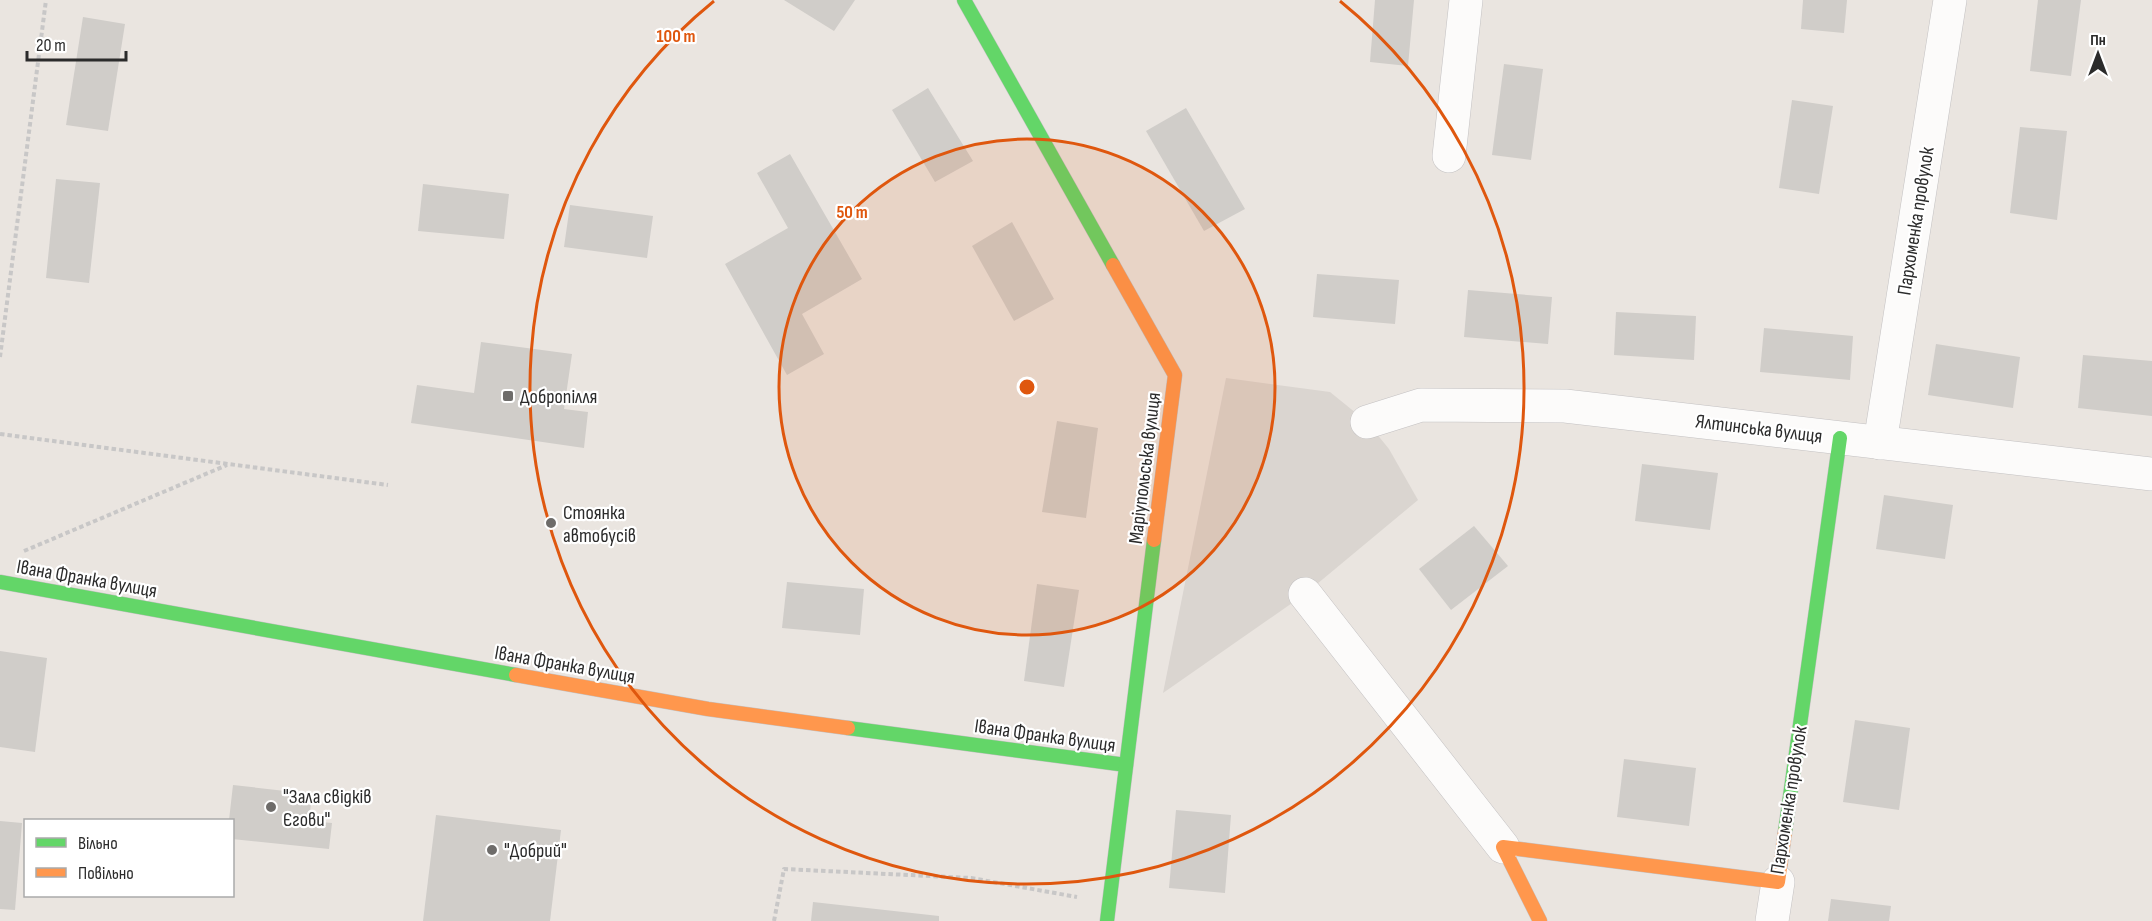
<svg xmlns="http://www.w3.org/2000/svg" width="2152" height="921" font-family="'Sofia Sans Condensed',sans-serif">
<rect width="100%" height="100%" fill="#eae5e0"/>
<path fill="#dad5d0" d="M1226,378L1330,392L1367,422L1389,449L1418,500L1305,594L1163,693Z"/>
<g fill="#d0cdc9">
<path d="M784,0H855L834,31Z"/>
<path d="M1375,0H1414L1408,66L1370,62Z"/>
<path d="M1803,0H1847L1844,33L1801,29Z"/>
<path d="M2038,0H2081L2071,76L2030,71Z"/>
<path d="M83,17L125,24L108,131L66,125Z"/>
<path d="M1504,64L1543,69L1531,160L1492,155Z"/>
<path d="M928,88L973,161L935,182L892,110Z"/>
<path d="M1792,100L1833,106L1819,194L1779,188Z"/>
<path d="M1186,108L1245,209L1204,231L1146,131Z"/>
<path d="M2020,127L2067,131L2057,220L2010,213Z"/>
<path d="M790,154L862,279L802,314L824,354L787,375L725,264L788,228L757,173Z"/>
<path d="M56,179L100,183L89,283L46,278Z"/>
<path d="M423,184L509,194L504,239L418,231Z"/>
<path d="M570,205L653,216L647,258L564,247Z"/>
<path d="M1012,222L1054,299L1014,321L972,246Z"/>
<path d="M1317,274L1399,280L1395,324L1313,317Z"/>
<path d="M1468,290L1552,297L1548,344L1464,337Z"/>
<path d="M1616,312L1696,316L1694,360L1614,355Z"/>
<path d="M1764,328L1853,336L1850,380L1760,372Z"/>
<path d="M481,342L572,354L564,409L588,412L584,448L411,423L417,385L474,393Z"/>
<path d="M1936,344L2020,357L2013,408L1928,395Z"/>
<path d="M2083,355L2152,361V416L2078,408Z"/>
<path d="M1057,421L1098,428L1086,518L1042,512Z"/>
<path d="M1642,464L1718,473L1710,530L1635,521Z"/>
<path d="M1884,495L1953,505L1945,559L1876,549Z"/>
<path d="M1474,526L1508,566L1451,610L1419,569Z"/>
<path d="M787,582L864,589L860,635L782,628Z"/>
<path d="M1037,584L1079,590L1064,687L1024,681Z"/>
<path d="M0,651L47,658L35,752L0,747Z"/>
<path d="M1855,720L1910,728L1899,810L1843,802Z"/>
<path d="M1624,759L1696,768L1689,826L1617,817Z"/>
<path d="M233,785L312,794L309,821L332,823L329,849L232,839V820H229Z"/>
<path d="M1176,810L1231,815L1225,893L1169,888Z"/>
<path d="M436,815L561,830L550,921H423Z"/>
<path d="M0,821L22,823L15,910L0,909Z"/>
<path d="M1831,899L1891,906L1889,921H1828Z"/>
<path d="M813,902L939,916V921H811Z"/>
</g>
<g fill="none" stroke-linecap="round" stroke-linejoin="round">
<g stroke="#c3c1c2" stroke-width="34">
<g id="street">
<path d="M1449,156L1466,0"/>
<path d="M1367,422L1421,405L1565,406L2152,474"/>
<path d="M1880,443L1950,0"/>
<path d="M1305,594L1503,847"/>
<path d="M1772,921L1778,882"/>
</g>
</g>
<g stroke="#c3c1c2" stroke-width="15">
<g id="fast">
<path d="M964,0L1113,265"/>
<path d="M0,582L516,675"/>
<path d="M848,728L1126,765"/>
<path d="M1785,832L1840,438"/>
<path d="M1107,921L1154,540"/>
</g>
</g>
<g stroke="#c3c1c2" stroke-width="15">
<g id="slow">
<path d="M1113,265L1175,375L1154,540"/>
<path d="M516,675L708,709L848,728"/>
<path d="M1540,921L1503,847L1778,882L1785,832"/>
</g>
</g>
<g stroke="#c8c7c7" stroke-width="4" stroke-dasharray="4.5 3" stroke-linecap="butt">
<path d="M0,357L46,0"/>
<path d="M0,434L388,485"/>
<path d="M24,551L227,465"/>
<path d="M774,921L784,869L971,878L1077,897"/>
</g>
<use href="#street" stroke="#fcfbfa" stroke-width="33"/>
<use href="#fast" stroke="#63d668" stroke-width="14"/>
<use href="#slow" stroke="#ff974d" stroke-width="14"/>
</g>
<circle cx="1027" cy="387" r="248" fill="#df570e" fill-opacity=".12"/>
<g fill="none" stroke="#df570e" stroke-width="3">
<circle cx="1027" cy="387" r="248"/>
<path d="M1340 1A497 497 0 1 1 714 1"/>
</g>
<g fill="#6e6c6a" stroke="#fff" stroke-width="2">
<rect x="502" y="390" width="12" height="12" rx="3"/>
<circle cx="551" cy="523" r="6"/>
<circle cx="271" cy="807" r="6"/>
<circle cx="492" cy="850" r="6"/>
</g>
<g text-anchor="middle" stroke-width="4.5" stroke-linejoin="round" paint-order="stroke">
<g font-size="20" fill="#2b2b2b" stroke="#fff">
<text transform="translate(1915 221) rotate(-81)" y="7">Пархоменка провулок</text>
<text transform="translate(1759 428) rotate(7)" y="7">Ялтинська вулиця</text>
<text transform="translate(1144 468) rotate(-83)" y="7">Маріупольська вулиця</text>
<text transform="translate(87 578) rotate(10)" y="7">Івана Франка вулиця</text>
<text transform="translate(565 664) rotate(10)" y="7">Івана Франка вулиця</text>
<text transform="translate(1045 735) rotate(8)" y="7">Івана Франка вулиця</text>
<text transform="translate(1788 800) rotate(-81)" y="7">Пархоменка провулок</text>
</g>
<g font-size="20" fill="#2b2b2b" stroke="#fff" text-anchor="start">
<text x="520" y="403">Добропілля</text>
<text x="563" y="519">Стоянка<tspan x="563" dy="23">автобусів</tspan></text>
<text x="283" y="803">"Зала свідків<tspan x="283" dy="23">Єгови"</tspan></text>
<text x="504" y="857">"Добрий"</text>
</g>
</g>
<circle cx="1027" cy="387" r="9" fill="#df570e" stroke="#fff" stroke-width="3"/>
<g font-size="18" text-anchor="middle" font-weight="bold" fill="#df570e" stroke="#fff" stroke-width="4.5" stroke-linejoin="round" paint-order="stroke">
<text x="676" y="42">100 m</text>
<text x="852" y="218">50 m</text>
</g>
<rect x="24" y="819" width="210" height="78" fill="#ffffff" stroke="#aaaaaa" stroke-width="1.5"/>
<rect x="36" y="838" width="30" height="9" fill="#63d668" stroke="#aaaaaa" stroke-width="1.5"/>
<text x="78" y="849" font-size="18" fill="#2b2b2b">Вільно</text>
<rect x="36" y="868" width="30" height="9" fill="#ff974d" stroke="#aaaaaa" stroke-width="1.5"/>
<text x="78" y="879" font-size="18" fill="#2b2b2b">Повільно</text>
<g transform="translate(2098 54)" stroke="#ffffff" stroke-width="4.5" paint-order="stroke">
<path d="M0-4.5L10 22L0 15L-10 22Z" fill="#2b2b2b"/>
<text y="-9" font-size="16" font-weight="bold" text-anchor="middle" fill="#2b2b2b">Пн</text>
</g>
<path d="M27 51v9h99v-9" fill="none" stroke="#2b2b2b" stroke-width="3"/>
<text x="36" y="51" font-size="18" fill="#2b2b2b" stroke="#ffffff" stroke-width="4.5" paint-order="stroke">20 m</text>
</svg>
